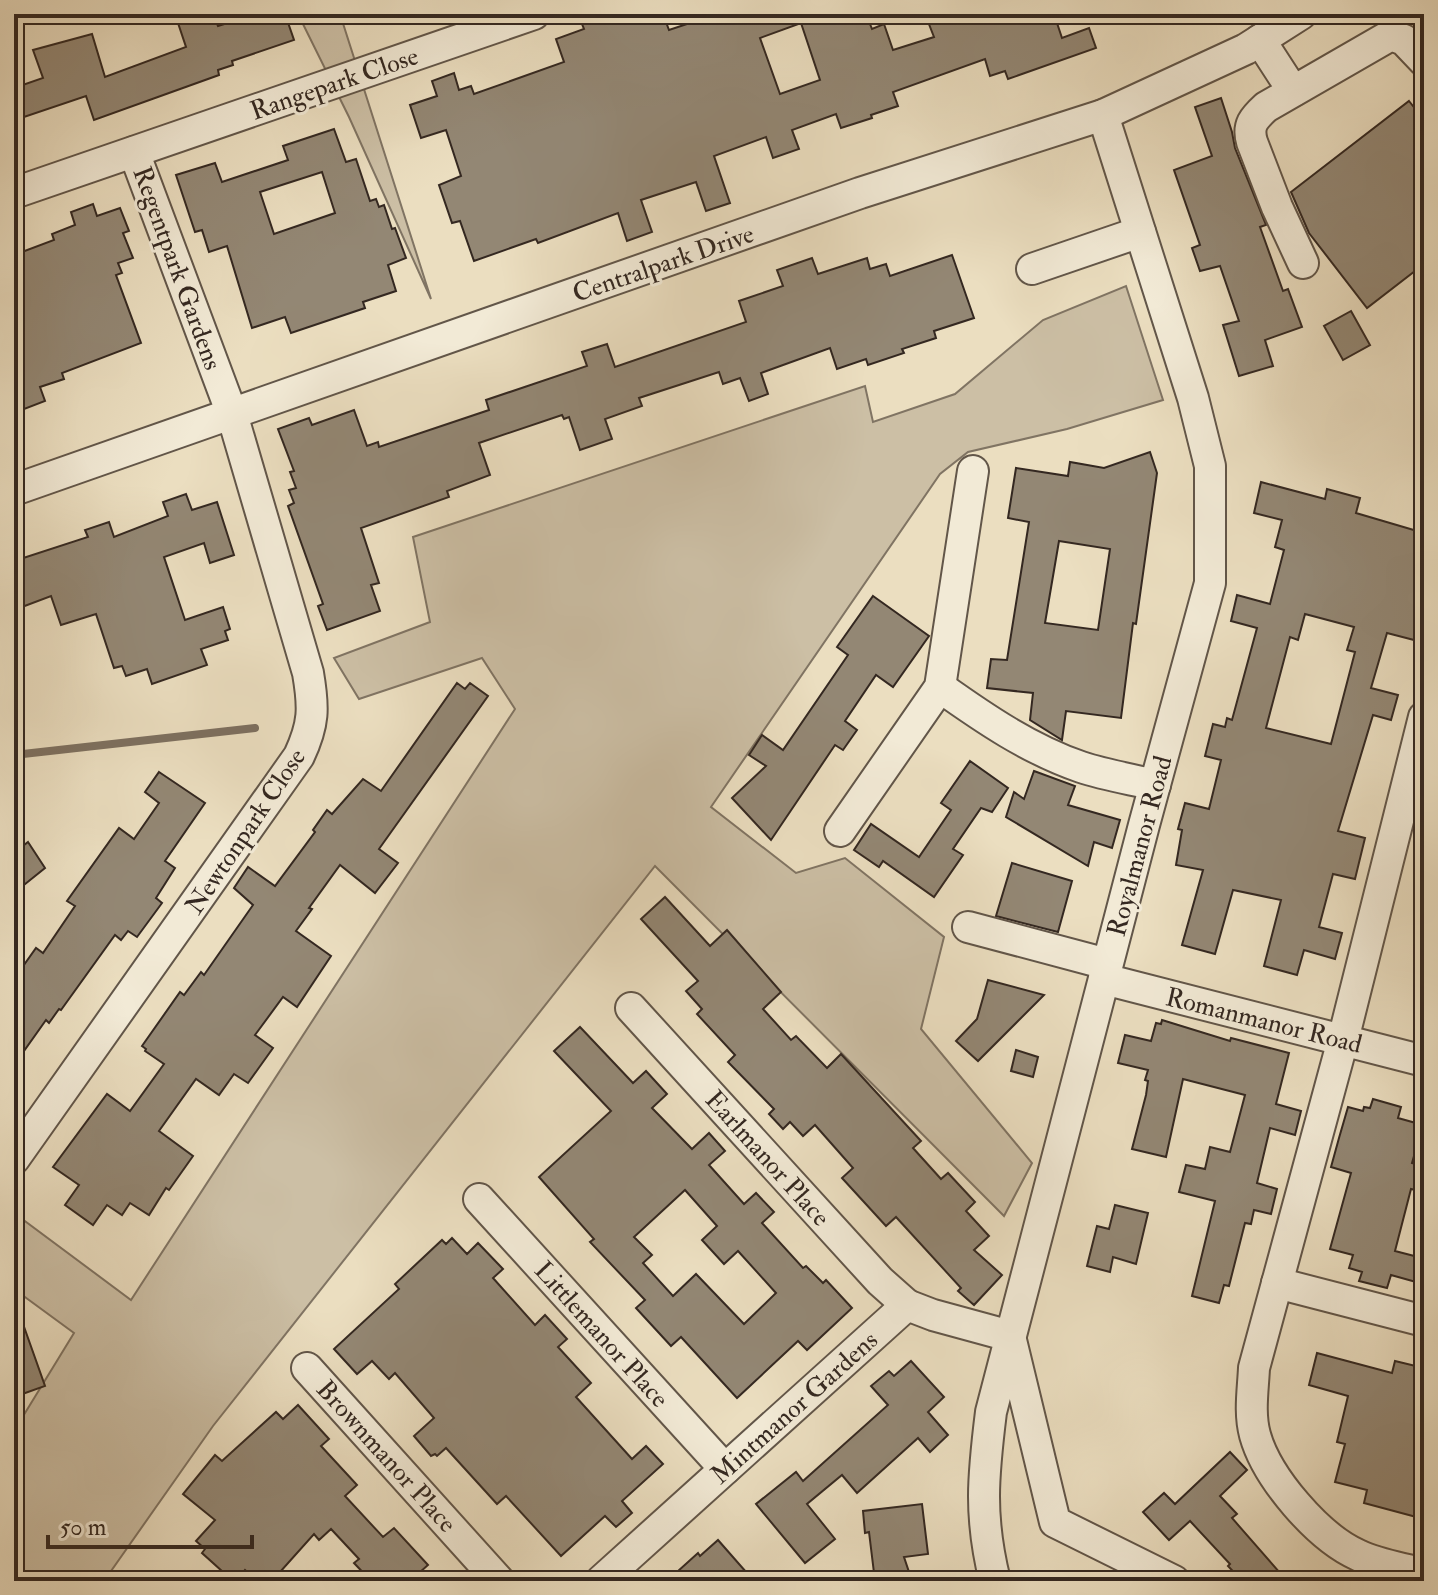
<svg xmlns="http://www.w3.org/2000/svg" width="1438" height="1595" font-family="'IM FELL Double Pica',serif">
<rect width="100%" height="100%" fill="#ebdec0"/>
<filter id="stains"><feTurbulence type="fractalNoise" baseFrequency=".0025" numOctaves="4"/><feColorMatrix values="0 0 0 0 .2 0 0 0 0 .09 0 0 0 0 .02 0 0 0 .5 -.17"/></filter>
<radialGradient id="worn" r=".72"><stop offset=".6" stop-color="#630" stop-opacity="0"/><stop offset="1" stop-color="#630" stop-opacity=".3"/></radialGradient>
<g fill="#ccbfa5" stroke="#807463" stroke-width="2">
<path d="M298,14H340L431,299L349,117Z"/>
<path d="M1126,286L1163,400L1067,429L968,452L940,474L711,807L796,873L845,858L944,937L921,1029L1032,1163L1004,1216L655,866L213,1426L104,1581H14V1431L74,1333L14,1289V1213L131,1300L515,709L482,658L359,699L334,658L430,622L413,537L865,386L873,422L955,394L1043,320Z"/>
</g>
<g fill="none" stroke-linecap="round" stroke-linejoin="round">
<path stroke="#7d7060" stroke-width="8" d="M14,755L255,728"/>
</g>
<g fill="#938774" stroke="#342821" stroke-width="2" fill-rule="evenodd">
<path d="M175,14H213L218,26L257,14H285L294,40L232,61L233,65L218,70L219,75L94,120L86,96L21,118L14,99V88L43,78L33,50L92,34L105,77L186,47Z"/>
<path d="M594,14H622L624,20L642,14H663L669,30L717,14H866L872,29L884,24L893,50L934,37L927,19L939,14H1054L1062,38L1089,28L1096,48L1008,79L1005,71L990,76L985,59L893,92L898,106L871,115L872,118L841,128L836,114L792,130L799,149L773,158L766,137L714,156L730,203L706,211L696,182L641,200L652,232L627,241L618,213L538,243L536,239L474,261L460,221L452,223L439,185L461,176L446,130L421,138L410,105L437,96L432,81L454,73L459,90L471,86L474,94L564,62L556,39L584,29L580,19ZM801,23L820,80L780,94L760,38Z"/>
<path d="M1221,98L1232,132L1235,148L1266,225L1260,227L1283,291L1288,289L1302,327L1265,340L1273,366L1239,376L1223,325L1239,321L1220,266L1200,271L1192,248L1200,245L1174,170L1212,156L1195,107Z"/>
<path d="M1409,101L1424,120V264L1367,308L1309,233L1291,192Z"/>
<path d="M334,129L346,162L356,159L370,201L376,199L379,207L384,205L392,229L395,228L406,258L388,265L396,291L363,302L365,308L291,333L285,317L252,328L227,246L209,252L202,230L195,232L176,175L215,163L222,182L288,160L283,146ZM322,172L335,213L274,234L260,192Z"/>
<path d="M93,204L97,216L120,208L129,231L123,233L133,258L118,263L122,273L116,275L141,343L62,373L64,379L40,387L45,401L19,411L14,397V255L54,240L52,234L75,225L71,212Z"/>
<path d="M952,255L974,318L934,331L936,338L902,349L904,353L868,365L866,359L837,369L830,348L761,373L768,394L749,401L740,378L723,384L719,372L639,398L642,406L605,419L612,439L580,450L569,417L564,419L562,415L479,443L490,475L447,491L449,497L361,528L379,583L371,585L380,611L327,630L318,606L323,604L288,506L294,503L289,490L296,488L290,472L294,471L278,429L309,418L312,425L354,410L367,446L378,442L379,447L489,410L486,400L587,366L582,352L607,344L615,367L746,322L739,301L783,286L777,270L812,258L818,274L867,258L870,269L886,264L890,276Z"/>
<path d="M1351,311L1370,345L1343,360L1324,326Z"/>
<path d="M1150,452L1157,473L1136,624L1133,623L1121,718L1066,711L1062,740L1030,720L1033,693L987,688L991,659L1007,660L1029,522L1008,518L1016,468L1068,476L1070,462L1104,468ZM1059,541L1110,549L1098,630L1045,623Z"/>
<path d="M1261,482L1325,499L1327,489L1360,498L1356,513L1424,533V605L1414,640L1387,633L1371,688L1398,695L1391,720L1373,715L1338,831L1365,838L1355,879L1333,874L1319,927L1342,933L1335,959L1304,950L1297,975L1264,966L1281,900L1233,890L1215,954L1182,945L1203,870L1176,865L1182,830L1178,829L1185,803L1209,809L1221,760L1205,756L1213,724L1225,727L1227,718L1232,720L1257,628L1231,621L1237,595L1270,604L1284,550L1275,547L1282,520L1254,513ZM1305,614L1354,627L1347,650L1355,652L1331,744L1266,728L1290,637L1298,640Z"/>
<path d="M186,494L192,510L217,502L234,555L210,563L204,543L164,557L185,620L223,607L230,629L225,631L228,640L201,649L207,665L152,684L147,669L126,676L122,666L114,668L96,614L61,625L51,596L14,610V561L88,537L85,530L109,522L114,537L168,516L163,502Z"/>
<path d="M873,596L929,636L893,687L876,675L845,721L857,730L843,750L835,745L771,840L732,798L766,766L749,755L762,735L783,750L848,655L837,647Z"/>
<path d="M457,683L465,689L470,683L488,696L379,849L398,863L375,893L340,865L309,908L312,909L296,931L331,956L297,1007L283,997L255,1035L273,1048L248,1083L234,1074L219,1095L196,1079L159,1131L193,1156L169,1190L166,1188L149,1215L130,1203L122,1215L107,1205L93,1225L65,1205L79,1185L53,1167L107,1094L130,1111L164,1064L145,1051L146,1049L142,1046L180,992L184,995L201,972L204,975L253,905L234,888L248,867L275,886L315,832L313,830L327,810L332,814L363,779L381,791Z"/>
<path d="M970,761L1008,788L992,812L981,808L953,849L963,855L934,897L883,861L879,867L854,850L871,824L919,857L951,810L941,803Z"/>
<path d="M1034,771L1075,786L1068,805L1120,820L1112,848L1094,842L1088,866L1006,817L1014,792L1024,799Z"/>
<path d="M159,772L205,803L165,861L175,868L156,898L162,903L137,937L128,931L121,940L115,935L61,1010L59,1009L49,1023L46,1020L14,1065V979L36,948L43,953L75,906L67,901L119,828L134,839L159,803L145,792Z"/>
<path d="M28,842L45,868L14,893V853Z"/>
<path d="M1012,863L1072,881L1058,932L996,916Z"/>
<path d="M665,897L710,946L727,930L781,992L763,1009L791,1040L796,1036L827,1068L841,1054L921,1141L913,1148L941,1179L948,1173L975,1202L966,1211L989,1236L974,1250L1002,1275L974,1305L958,1291L961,1288L896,1217L886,1226L842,1178L853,1168L815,1125L803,1136L790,1122L783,1129L769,1114L774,1109L728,1062L735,1055L697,1014L702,1009L686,991L698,981L641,919Z"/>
<path d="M988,980L1044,995L978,1061L956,1041L977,1019Z"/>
<path d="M1162,1020L1230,1041L1231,1038L1289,1053L1276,1104L1301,1111L1295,1135L1270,1128L1257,1183L1277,1189L1271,1214L1254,1210L1251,1224L1245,1223L1229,1286L1224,1285L1219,1303L1192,1296L1215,1201L1179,1192L1186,1165L1205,1169L1210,1147L1230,1152L1245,1095L1183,1079L1166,1157L1132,1149L1146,1095L1148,1081L1145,1080L1148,1070L1118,1063L1125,1035L1151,1041L1156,1023L1161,1024Z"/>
<path d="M580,1027L633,1083L646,1071L667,1094L652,1108L692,1149L709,1133L725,1151L709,1165L744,1204L756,1193L774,1212L762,1223L803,1268L806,1266L823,1283L826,1280L852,1308L807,1350L798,1341L737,1398L681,1337L671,1346L636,1308L645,1300L590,1242L594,1239L539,1177L611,1111L554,1051ZM685,1190L717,1226L702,1240L724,1264L738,1251L776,1293L744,1324L696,1274L673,1296L643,1263L652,1255L634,1237Z"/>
<path d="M1016,1050L1038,1057L1033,1077L1011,1071Z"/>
<path d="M1373,1099L1401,1107L1398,1118L1423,1125L1412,1163L1424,1166V1192L1411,1189L1395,1251L1422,1258L1416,1282L1391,1275L1387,1288L1359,1281L1362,1272L1349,1268L1353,1255L1330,1249L1351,1173L1331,1167L1339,1138L1348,1107L1363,1111L1364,1107L1370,1108Z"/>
<path d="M1115,1205L1148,1213L1136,1264L1113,1257L1110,1272L1087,1266L1097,1226L1109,1229Z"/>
<path d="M452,1238L467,1254L478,1243L503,1269L493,1278L535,1325L545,1315L567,1339L558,1347L591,1383L576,1397L632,1459L646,1446L663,1464L622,1501L632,1513L616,1527L605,1516L561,1556L506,1496L497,1504L446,1448L437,1456L435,1454L431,1456L414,1436L434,1418L395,1373L389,1379L372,1361L357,1374L334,1349L399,1289L395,1284L442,1240L446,1244Z"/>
<path d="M17,1307L45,1386L14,1397V1308Z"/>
<path d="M1317,1353L1392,1373L1395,1361L1424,1368V1502L1420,1518L1364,1503L1367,1490L1335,1482L1345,1444L1337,1442L1348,1396L1309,1385Z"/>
<path d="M911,1361L944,1397L928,1412L948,1435L930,1452L918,1438L857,1493L842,1475L807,1504L835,1539L805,1563L756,1504L796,1472L803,1481L888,1405L871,1386L889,1371L894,1376Z"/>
<path d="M298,1405L329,1439L321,1446L357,1485L345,1496L383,1537L394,1528L428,1565L410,1581H371L354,1563L359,1559L331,1529L319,1540L314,1534L272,1581H257L245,1570L236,1581H233L202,1553L205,1549L196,1541L215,1520L183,1494L215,1455L222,1461L276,1412L283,1419Z"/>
<path d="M1230,1452L1247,1470L1220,1496L1237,1514L1232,1518L1287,1581H1242L1228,1566L1230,1564L1190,1521L1169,1540L1143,1512L1164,1493L1175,1504Z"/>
<path d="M922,1504L928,1554L904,1557L912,1581H875L869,1532L865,1533L863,1511Z"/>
<path d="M718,1540L754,1581H667L698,1553L700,1556Z"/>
</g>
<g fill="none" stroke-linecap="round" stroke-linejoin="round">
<g stroke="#625649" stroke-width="34">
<g id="minor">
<path d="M1260,40L1293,91"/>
<path d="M14,193L534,14"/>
<path d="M1303,263L1277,207L1252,142C1247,125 1254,118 1266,107L1391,35L1404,40L1424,61"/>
<path d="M1032,269L1140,232"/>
<path d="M14,490L860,193L1103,115L1246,49L1301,14"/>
<path d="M940,687C985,719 1029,749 1081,767C1105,775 1130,779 1155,785"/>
<path d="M1424,717L1343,1040L1254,1368C1253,1390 1249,1413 1255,1435C1267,1478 1318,1537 1358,1555C1378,1565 1403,1568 1424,1574"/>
<path d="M840,831L940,687L973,471"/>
<path d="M968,927L1107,964"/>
<path d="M1104,979L1424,1061"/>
<path d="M631,1008L880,1281L907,1305"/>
<path d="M14,1159L299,756C314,724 314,708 308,673L232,414L134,152"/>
<path d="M479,1199L725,1469"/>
<path d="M1277,1283L1424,1321"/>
<path d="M307,1368L499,1581"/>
<path d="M601,1581L907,1305L933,1315L1010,1336L1055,1522L1174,1581"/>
<path d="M995,1581C979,1517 983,1476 991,1412L1144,825L1210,583V466L1193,398L1103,115"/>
</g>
</g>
<use href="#minor" stroke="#f2ead6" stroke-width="30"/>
</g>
<g text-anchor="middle" stroke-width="6" stroke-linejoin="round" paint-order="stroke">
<g font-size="26" fill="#342821" stroke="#f2ead6">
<text transform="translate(334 83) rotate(-19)" y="9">Rangepark Close</text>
<text transform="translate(663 263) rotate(-19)" y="9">Centralpark Drive</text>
<text transform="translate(178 268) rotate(70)" y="9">Regentpark Gardens</text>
<text transform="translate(245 831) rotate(-56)" y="9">Newtonpark Close</text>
<text transform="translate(1139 846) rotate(-75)" y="9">Royalmanor Road</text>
<text transform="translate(1264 1020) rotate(14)" y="9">Romanmanor Road</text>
<text transform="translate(768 1158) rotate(48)" y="9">Earlmanor Place</text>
<text transform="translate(602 1334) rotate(48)" y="9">Littlemanor Place</text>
<text transform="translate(794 1407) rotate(-42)" y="9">Mintmanor Gardens</text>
<text transform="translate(387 1456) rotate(48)" y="9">Brownmanor Place</text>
</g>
</g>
<rect width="1438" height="1595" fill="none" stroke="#ebdec0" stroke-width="48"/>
<rect x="16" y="16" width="1406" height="1563" fill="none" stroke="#342821" stroke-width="4"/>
<rect x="24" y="24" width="1390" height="1547" fill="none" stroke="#342821" stroke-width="2"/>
<path d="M48 1535v12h204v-12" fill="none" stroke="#342821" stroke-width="4"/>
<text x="60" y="1535" font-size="24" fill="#342821" stroke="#f2ead6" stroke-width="6" paint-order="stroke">50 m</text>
<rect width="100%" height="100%" filter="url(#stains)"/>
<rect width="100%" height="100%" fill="url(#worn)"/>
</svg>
